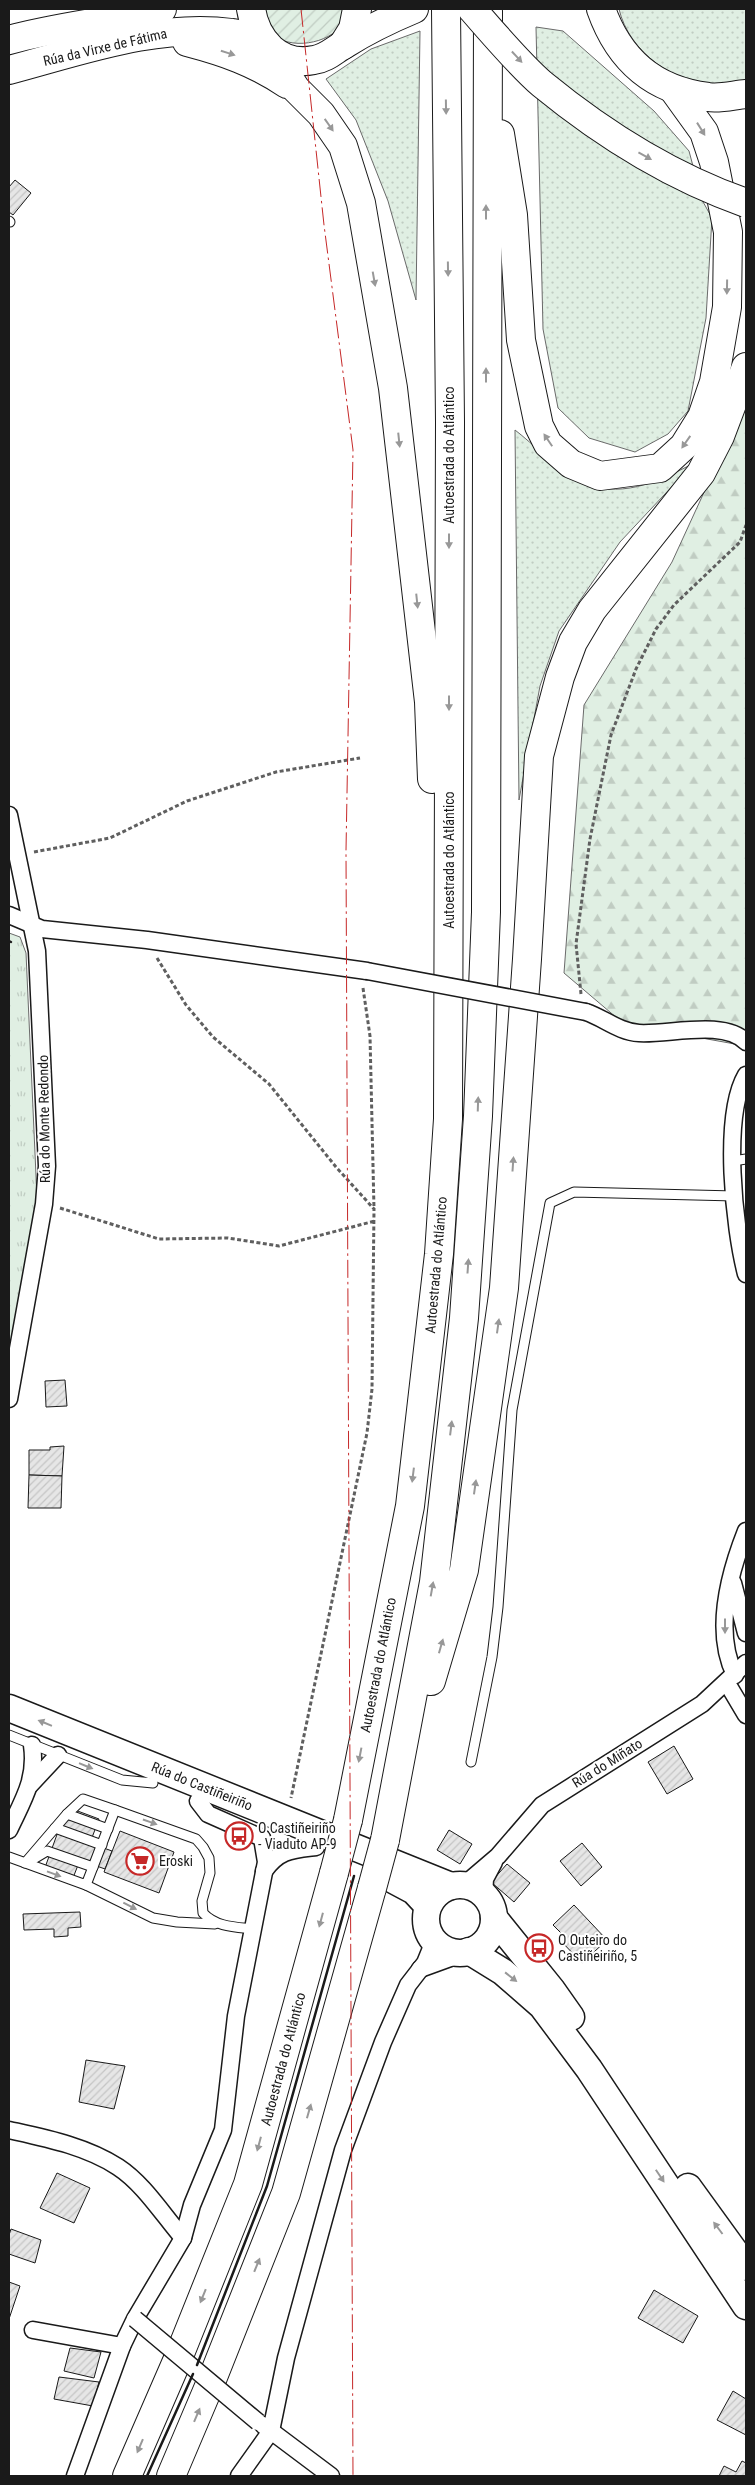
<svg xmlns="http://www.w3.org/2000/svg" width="755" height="2485" font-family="'Roboto Condensed',sans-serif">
<defs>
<pattern id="grass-dots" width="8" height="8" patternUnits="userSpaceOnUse" patternTransform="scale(1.25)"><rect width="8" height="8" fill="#e0efe3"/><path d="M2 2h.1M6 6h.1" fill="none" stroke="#c0ccc2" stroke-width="1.8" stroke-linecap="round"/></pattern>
<pattern id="forest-firs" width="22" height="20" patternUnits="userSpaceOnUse" patternTransform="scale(1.25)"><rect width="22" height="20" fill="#e0efe3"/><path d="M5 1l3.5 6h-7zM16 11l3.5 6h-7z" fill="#c0ccc2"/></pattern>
<pattern id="park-tufts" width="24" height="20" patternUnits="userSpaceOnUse" patternTransform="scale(1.25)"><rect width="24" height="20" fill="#e0efe3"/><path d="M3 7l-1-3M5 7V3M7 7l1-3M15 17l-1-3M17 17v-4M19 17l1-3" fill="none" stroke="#c0ccc2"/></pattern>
<pattern id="garden-furrows" width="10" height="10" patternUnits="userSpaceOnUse" patternTransform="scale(1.25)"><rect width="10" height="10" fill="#e0efe3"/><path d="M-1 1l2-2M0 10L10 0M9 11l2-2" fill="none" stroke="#c0ccc2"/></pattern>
<pattern id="building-hatch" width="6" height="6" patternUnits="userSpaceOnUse" patternTransform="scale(1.25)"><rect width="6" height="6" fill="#e6e6e6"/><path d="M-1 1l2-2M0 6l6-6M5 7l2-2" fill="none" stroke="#c5c5c5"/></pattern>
</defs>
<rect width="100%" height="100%" fill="#fff"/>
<g fill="url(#grass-dots)" stroke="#6a6a6a">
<path d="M619,9H746V80C738,82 728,85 719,85C675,85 629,52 619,9Z"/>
<path d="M536,27L563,31L654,111L689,151L702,200L712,218L706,318L688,411L668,434L635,452L589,438L558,408L543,329Z"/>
<path d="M420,31L416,300L388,201L356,120L326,79L371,49Z"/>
<path d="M515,430C532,443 560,471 578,480C618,501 658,482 694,463L620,542L559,631L540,686L519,800Z"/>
</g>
<path fill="url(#forest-firs)" stroke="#6a6a6a" d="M746,401V1046L624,1024L564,973L584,705L672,562Z"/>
<path fill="url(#park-tufts)" stroke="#6a6a6a" d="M9,933L20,937L26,953L37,1198L9,1352Z"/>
<path fill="url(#garden-furrows)" stroke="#6a6a6a" d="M259,9H347C345,13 344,20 342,24C330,44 288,51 272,33C266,27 263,16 259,9Z"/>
<g fill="url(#building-hatch)" stroke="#1a1a1a">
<path d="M15,180L31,193L13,215L9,212V187Z"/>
<path d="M65,1380L67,1406L46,1407L45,1381Z"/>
<path d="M64,1446L62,1476L29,1475V1450H50V1447Z"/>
<path d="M29,1475L62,1476L61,1508H28Z"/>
<path d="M674,1746L693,1779L667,1794L648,1762Z"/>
<path d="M67,1807L99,1819L90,1843L112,1851L105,1869L80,1860L71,1883L43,1873Z"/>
<path d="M449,1830L472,1844L460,1864L437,1850Z"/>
<path d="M120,1831L174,1852L159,1893L104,1872Z"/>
<path d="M582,1843L602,1867L581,1886L560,1861Z"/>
<path d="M507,1864L530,1883L514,1902L491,1882Z"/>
<path d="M574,1905L607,1940L582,1963L559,1939L563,1935L553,1925Z"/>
<path d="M80,1912L81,1927L68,1928V1936L54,1937V1929L24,1930L23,1914Z"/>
<path d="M86,2060L125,2066L114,2109L79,2102Z"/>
<path d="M57,2173L90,2188L74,2223L40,2208Z"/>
<path d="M11,2229L41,2240L35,2263L9,2254V2235Z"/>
<path d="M9,2282L20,2286L9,2319Z"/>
<path d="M654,2290L698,2316L683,2343L638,2318Z"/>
<path d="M70,2348L101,2352L94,2378L64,2371Z"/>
<path d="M59,2377L99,2382L93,2406L54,2399Z"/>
<path d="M733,2391L746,2399V2435L717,2420Z"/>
<path d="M742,2461L746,2463V2476H719L724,2466L736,2472Z"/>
</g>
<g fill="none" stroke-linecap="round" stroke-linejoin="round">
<g stroke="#1a1a1a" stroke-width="11">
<g id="lane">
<path d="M9,221L10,222"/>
<path d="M733,1161L746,1159"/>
<path d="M9,1735L122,1780L153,1783"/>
<path d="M471,1762L492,1657L498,1607L512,1410L550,1203L574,1192L735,1196"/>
<path d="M67,1814L83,1799L115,1810"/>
<path d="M55,1828L67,1814L108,1829"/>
<path d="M9,1857L86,1885L115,1810L196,1839L203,1847L209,1858L210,1873L202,1901L203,1913C216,1927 235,1927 253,1929"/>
<path d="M32,1860L47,1851L93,1867"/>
<path d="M25,1863L55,1828L102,1845"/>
<path d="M86,1885L153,1918L177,1922L215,1924"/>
</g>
</g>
<g stroke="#1a1a1a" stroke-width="19">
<g id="street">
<path d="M9,815L37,951L47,1166L44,1204L9,1399"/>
<path d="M9,915L42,929L147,940L367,971"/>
<path d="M586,1012C604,1018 619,1032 639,1033C669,1035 724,1019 746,1042"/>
<path d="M746,1075C722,1116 734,1228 746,1274"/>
<path d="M733,1583L746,1633"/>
<path d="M735,1675C713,1631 729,1574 746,1531"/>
<path d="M727,1683L746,1715"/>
<path d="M30,1785L58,1755"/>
<path d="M9,1830C23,1800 37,1779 32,1745"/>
<path d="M264,1871C279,1850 291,1850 316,1847"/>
<path d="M464,1885L498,1856L542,1805L702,1704L746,1663"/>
<path d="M484,1895L485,1879L494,1862"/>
<path d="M420,1969L464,1953"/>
<path d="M9,2130C45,2138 86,2146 118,2167C144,2184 163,2215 183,2238"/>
<path d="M33,2330L122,2346L135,2319L183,2238L192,2205L223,2130L236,2016L266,1862L262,1838L208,1814L198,1801"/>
<path d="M263,2425L331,2476"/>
<path d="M75,2476L122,2346"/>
<path d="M239,2476L271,2431L286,2358L343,2150L383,2042L408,1985L425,1963L434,1941"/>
</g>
</g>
<g stroke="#1a1a1a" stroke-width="29">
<g id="primary">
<path d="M9,1708L451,1886"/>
<path d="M384,1875L414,1891L428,1906"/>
<circle cx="460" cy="1919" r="34"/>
<path d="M494,1918L552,1990L571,2017"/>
<path d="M469,1951L503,1972L542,2006L589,2069L746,2306"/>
<path d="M688,2187L746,2267"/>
</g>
</g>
<g stroke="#1a1a1a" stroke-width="30">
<g id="highway">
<path d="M251,9C256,40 279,67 314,60C327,58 334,50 345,44C367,30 390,19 414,9"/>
<path d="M601,9C619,60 653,90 708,97C720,99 734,95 746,94"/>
<path d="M9,40C59,26 111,22 162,9"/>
<path d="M187,42C225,52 254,62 287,84"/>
<path d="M343,45L353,29L357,9"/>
<path d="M269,48L296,89L321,114L343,146L361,203L393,388L429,702L432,779"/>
<path d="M9,70C81,51 157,23 232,33C242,34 252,38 262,41"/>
<path d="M500,134L513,215L521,340L539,426L548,444L571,464L600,476L660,468L684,446L702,417L714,382L727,307L728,232L714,162L704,132L673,89"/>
<path d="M431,1681L464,1570L504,1288L527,959L539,756L560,677L573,642L592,610L701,473L720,436L746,367"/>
<path d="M348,1820L410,1506L439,1254L448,1119L450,422L446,9"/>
<path d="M385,1840L434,1582L464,1318L478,1116L486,912L488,11"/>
<path d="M127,2476L177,2361L248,2184L334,1873"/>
<path d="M171,2476L213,2377L286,2193L372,1888"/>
</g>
</g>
<g stroke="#5f5f5f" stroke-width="3" stroke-dasharray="4 2.5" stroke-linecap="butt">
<path d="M34,852L110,838L187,801L276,772L360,758"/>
<path d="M157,958L186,1005L213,1037L269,1084L336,1167L374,1209L372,1389L367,1433L291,1798"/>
<path d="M363,988L370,1036L374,1209"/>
<path d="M581,994L576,944L590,839L611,735L636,669L656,629L674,605L740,542L746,525"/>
<path d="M60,1208L159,1239L228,1238L279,1246L375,1221"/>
</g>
<use href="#lane" stroke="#fff" stroke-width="9"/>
<use href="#street" stroke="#fff" stroke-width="16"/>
<use href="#primary" stroke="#fff" stroke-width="26"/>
<use href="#highway" stroke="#fff" stroke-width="28"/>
<g stroke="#1a1a1a" stroke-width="19" stroke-linecap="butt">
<g id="street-bridge">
<path d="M367,971L586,1012"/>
<path d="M135,2319L258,2422"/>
</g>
</g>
<g stroke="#1a1a1a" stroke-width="30" stroke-linecap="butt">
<g id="highway-bridge">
<path d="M472,9C491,31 520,65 542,84C603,134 672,177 746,203"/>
<path d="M334,1873L348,1820"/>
<path d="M372,1888L385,1840"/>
</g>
</g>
<use href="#street-bridge" stroke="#fff" stroke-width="16"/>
<use href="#highway-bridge" stroke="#fff" stroke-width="28"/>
<g stroke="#1a1a1a" stroke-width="2.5">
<path d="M9,941L11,942"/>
<path d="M197,2365L267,2186L354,1876"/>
<path d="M147,2476L193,2374"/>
</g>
<path stroke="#c62828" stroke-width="1" stroke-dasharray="18 4 2.5 4" stroke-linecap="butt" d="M301,9L324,225L353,450L346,851L353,2476"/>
</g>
<defs><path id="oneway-solid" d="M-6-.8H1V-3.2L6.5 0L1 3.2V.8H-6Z" transform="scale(1.25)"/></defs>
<g fill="#989898">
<use href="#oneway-solid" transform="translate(228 53) rotate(18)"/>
<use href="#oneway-solid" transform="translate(517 57) rotate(47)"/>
<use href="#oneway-solid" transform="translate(446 107) rotate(89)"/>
<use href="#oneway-solid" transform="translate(329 125) rotate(55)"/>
<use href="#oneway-solid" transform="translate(701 129) rotate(58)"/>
<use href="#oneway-solid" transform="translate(645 156) rotate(29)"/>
<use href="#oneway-solid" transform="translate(486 212) rotate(-90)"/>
<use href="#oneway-solid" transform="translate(448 269) rotate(89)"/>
<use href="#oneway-solid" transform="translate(374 279) rotate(80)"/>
<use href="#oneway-solid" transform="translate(727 287) rotate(91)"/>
<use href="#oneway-solid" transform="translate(486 375) rotate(-90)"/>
<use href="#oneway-solid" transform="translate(399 440) rotate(84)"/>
<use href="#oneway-solid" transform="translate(548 440) rotate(-124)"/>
<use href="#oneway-solid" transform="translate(686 442) rotate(125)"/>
<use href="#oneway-solid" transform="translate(449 541) rotate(90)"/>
<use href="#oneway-solid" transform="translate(417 601) rotate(84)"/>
<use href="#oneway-solid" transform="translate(449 703) rotate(90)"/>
<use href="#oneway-solid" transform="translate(478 1104) rotate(-88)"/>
<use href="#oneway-solid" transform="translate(513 1164) rotate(-86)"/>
<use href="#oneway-solid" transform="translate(468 1266) rotate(-86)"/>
<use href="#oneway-solid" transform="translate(498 1326) rotate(-82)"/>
<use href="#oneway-solid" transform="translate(451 1428) rotate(-83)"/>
<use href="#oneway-solid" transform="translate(413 1475) rotate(97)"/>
<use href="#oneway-solid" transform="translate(475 1487) rotate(-82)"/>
<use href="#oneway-solid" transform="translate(432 1589) rotate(-80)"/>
<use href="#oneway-solid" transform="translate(725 1626) rotate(90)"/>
<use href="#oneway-solid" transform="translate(441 1646) rotate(-74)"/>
<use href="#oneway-solid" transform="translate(45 1723) rotate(-158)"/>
<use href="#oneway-solid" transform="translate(360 1755) rotate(101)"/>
<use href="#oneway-solid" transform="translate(86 1766) rotate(22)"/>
<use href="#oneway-solid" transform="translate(150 1822) rotate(19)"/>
<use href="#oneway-solid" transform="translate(54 1874) rotate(20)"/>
<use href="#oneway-solid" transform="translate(130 1906) rotate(27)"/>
<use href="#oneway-solid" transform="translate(321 1920) rotate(105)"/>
<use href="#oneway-solid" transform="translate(511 1977) rotate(38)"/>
<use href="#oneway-solid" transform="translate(309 2111) rotate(-74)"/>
<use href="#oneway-solid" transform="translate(259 2144) rotate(105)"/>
<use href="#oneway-solid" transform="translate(660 2176) rotate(56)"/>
<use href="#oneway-solid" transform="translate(718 2228) rotate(-127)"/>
<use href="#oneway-solid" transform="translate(257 2265) rotate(-68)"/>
<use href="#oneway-solid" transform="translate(203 2296) rotate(112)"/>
<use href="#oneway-solid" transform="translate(197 2415) rotate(-67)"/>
<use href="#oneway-solid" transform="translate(140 2446) rotate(113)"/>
</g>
<defs>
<g id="bus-ring" transform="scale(1.4375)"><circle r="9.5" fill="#fff" stroke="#c62828" stroke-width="1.5"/><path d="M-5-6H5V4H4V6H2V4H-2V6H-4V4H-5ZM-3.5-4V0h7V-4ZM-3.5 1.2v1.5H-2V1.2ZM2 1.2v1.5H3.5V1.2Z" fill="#c62828"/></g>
<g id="supermarket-ring" transform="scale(1.4375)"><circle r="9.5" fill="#fff" stroke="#c62828" stroke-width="1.5"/><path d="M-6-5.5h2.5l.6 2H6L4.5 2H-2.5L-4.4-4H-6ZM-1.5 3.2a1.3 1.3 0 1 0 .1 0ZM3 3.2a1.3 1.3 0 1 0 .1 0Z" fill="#c62828"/></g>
</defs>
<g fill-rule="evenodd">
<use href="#bus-ring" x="239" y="1836"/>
<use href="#supermarket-ring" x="140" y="1861"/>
<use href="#bus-ring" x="539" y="1948"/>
</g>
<g text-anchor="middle" stroke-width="4" stroke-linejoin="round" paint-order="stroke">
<g font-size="14" fill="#1a1a1a" stroke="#fff">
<text transform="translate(105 47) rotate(-13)" y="5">Rúa da Virxe de Fátima</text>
<text transform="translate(449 455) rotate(-90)" y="5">Autoestrada do Atlántico</text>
<text transform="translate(449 860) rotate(-90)" y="5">Autoestrada do Atlántico</text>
<text transform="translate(44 1119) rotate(-91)" y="5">Rúa do Monte Redondo</text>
<text transform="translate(436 1265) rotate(-85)" y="5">Autoestrada do Atlántico</text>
<text transform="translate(378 1665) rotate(-79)" y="5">Autoestrada do Atlántico</text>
<text transform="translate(607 1763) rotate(-32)" y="5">Rúa do Miñato</text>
<text transform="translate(202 1786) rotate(22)" y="5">Rúa do Castiñeiriño</text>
<text transform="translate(283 2059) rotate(-75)" y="5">Autoestrada do Atlántico</text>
</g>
<g font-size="14" fill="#1a1a1a" stroke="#fff" text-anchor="start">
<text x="258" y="1833">O Castiñeiriño<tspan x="258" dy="16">- Viaduto AP-9</tspan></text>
<text x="159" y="1866">Eroski</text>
<text x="558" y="1945">O Outeiro do<tspan x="558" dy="16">Castiñeiriño, 5</tspan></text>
</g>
</g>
<rect width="755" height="2485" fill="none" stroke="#1a1a1a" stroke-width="20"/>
</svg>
